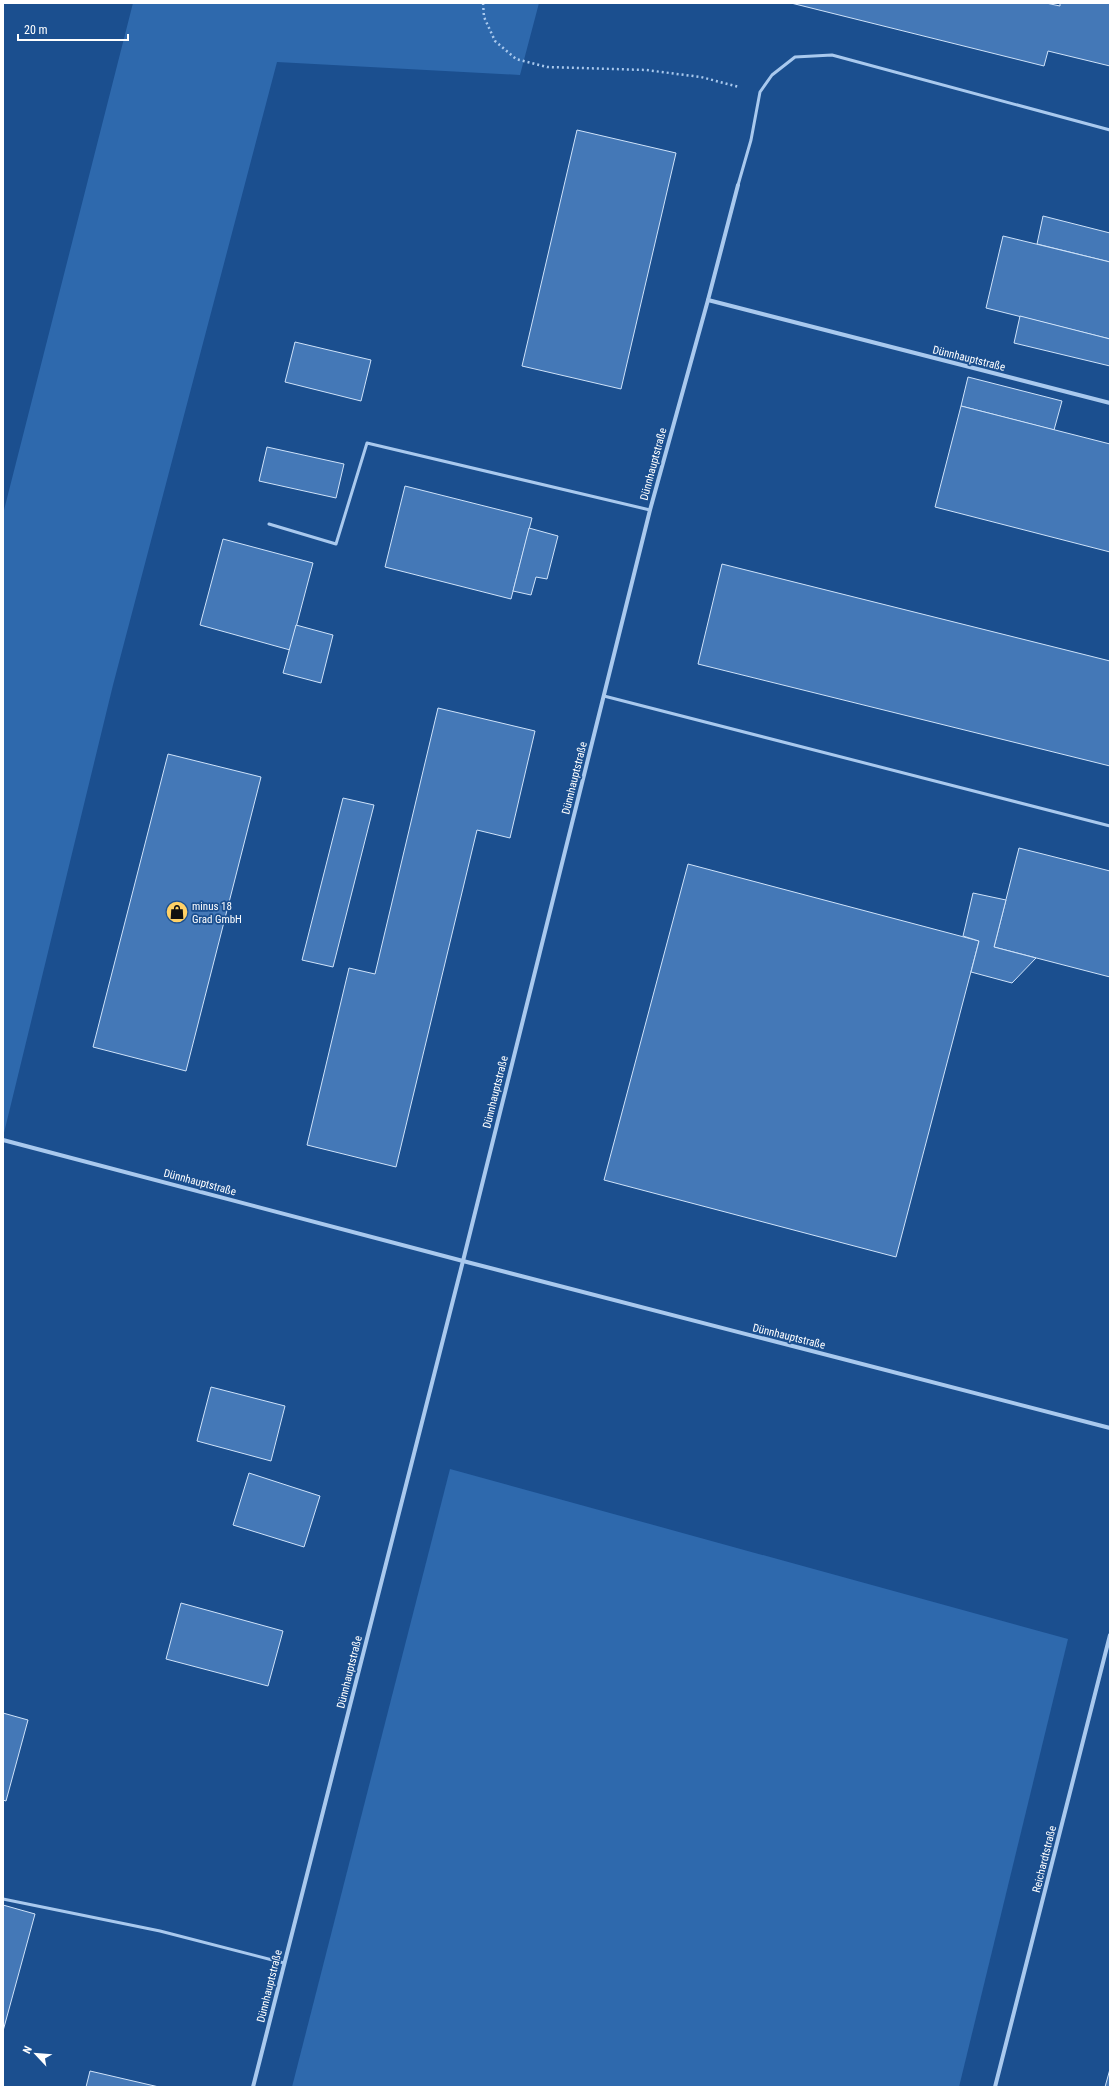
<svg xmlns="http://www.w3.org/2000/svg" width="1113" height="2090" font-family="'Roboto Condensed',sans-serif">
<rect width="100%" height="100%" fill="#1b4f8f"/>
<g fill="#2e69ad">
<path d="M133,3H539L520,75L277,62L113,685L3,1137V514Z"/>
<path d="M450,1469L1068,1639L959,2087H292Z"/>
</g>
<g fill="#4478b7" stroke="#cfe3fa">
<path d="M791,3H1046L1060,6V3H1110V66L1048,51L1044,66Z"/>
<path d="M577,130L676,153L621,389L522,366Z"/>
<path d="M1043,216L1110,233V262L1037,244Z"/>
<path d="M1003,236L1110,262V339L986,308Z"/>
<path d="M1020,316L1110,339V366L1014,343Z"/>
<path d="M295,342L371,360L361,401L285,382Z"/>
<path d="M968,377L1062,401L1054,430L961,406Z"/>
<path d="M961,406L1110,444V552L935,507Z"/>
<path d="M267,447L344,464L336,498L259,481Z"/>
<path d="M405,486L532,518L511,599L385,567Z"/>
<path d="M529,528L558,536L547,579L536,577L531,595L513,591Z"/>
<path d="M223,539L313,563L290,650L200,625Z"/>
<path d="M722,564L1110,661V766L698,664Z"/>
<path d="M296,625L333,635L321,683L283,673Z"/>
<path d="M438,708L535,731L510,838L477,830L396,1167L307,1145L349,968L375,974Z"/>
<path d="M168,754L261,777L186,1071L93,1047Z"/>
<path d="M343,798L374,805L333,967L302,960Z"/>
<path d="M1019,848L1110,871V977L994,947Z"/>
<path d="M688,864L979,941L896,1257L604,1180Z"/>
<path d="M973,893L1006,900L994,947L1036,958L1012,983L971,972L979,941L963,936Z"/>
<path d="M211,1387L285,1406L271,1461L197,1441Z"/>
<path d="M249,1473L320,1496L304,1547L233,1525Z"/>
<path d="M181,1603L283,1631L268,1686L166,1659Z"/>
<path d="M3,1713L28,1720L6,1801L3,1800Z"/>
<path d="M3,1905L35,1914L3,2031Z"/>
<path d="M1110,2069V2087H1105Z"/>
<path d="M90,2071L159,2087H86Z"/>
</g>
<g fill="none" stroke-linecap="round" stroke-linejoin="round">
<path stroke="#a9c9ee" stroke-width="2.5" stroke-dasharray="2 3" stroke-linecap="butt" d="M483,3L484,17L495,41L516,59L547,67L646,70L701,77L739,87"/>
<g stroke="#a9c9ee" stroke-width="3">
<path d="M738,185L751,140L760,92L772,75L795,57L832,55L1110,130"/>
<path d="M269,524L336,544L367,443L650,510"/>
<path d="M604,696L1110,826"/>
<path d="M3,1899L160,1931L284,1963"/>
</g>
<g stroke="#a9c9ee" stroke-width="4">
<path d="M708,300L738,185"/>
<path d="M3,1140L463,1261L1110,1428"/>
<path d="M253,2087L463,1261L650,510L708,300L1110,403"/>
<path d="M995,2087L1110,1635"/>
</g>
</g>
<defs>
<g id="shop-disc" transform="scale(1.15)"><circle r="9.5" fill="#ffd166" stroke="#1b4f8f"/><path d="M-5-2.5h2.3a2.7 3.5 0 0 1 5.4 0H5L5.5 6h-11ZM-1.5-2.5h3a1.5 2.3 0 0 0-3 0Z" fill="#111"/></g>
</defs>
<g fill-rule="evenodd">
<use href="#shop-disc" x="177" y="912"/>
</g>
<g text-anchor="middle" stroke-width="3.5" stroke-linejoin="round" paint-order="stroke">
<g font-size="11" fill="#fff" stroke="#1b4f8f">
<text transform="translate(969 358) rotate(14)" y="4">Dünnhauptstraße</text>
<text transform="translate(653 464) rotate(-75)" y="4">Dünnhauptstraße</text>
<text transform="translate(574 778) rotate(-76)" y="4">Dünnhauptstraße</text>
<text transform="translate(495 1092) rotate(-76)" y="4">Dünnhauptstraße</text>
<text transform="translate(200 1182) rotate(15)" y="4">Dünnhauptstraße</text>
<text transform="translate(789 1336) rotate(14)" y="4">Dünnhauptstraße</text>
<text transform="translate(349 1672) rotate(-76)" y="4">Dünnhauptstraße</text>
<text transform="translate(1044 1859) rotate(-76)" y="4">Reichardtstraße</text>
<text transform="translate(269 1986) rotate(-76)" y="4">Dünnhauptstraße</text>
</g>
<g font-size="11" fill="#fff" stroke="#1b4f8f" text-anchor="start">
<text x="192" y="910">minus 18<tspan x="192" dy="13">Grad GmbH</tspan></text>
</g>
</g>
<rect width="1113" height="2090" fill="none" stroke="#ffffff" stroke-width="8"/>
<g transform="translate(36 2054) rotate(296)" stroke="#1b4f8f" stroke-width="3" paint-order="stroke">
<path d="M0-3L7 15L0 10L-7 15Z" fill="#ffffff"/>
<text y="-6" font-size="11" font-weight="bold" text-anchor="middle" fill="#ffffff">N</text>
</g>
<path d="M18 34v6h110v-6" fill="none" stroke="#ffffff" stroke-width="2"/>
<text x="24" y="34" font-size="12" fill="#ffffff" stroke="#1b4f8f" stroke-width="3" paint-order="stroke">20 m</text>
</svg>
